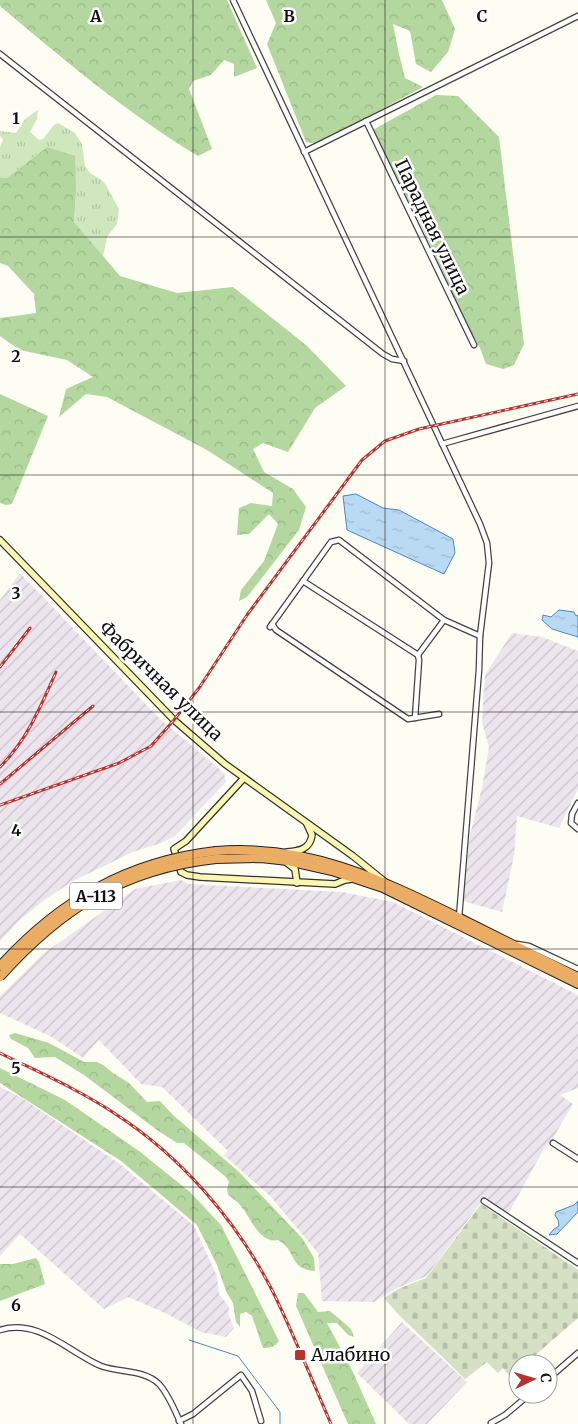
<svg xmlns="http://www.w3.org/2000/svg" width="578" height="1424" font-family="Merriweather,serif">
<defs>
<pattern id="industrial-furrows" width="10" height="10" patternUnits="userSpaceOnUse" patternTransform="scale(1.25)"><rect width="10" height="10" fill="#ede5ed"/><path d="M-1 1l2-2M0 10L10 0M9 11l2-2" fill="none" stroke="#cac3ca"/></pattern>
<pattern id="grass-tufts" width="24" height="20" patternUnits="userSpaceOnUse" patternTransform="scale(1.25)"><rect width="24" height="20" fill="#d0e7be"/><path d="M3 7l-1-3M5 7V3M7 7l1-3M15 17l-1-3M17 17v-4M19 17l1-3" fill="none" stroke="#b2c5a2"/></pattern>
<pattern id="forest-crowns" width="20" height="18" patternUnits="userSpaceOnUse" patternTransform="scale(1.25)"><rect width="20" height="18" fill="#b3d79e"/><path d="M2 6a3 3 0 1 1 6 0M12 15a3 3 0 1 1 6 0" fill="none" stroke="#99b887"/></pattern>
<pattern id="cemetery-stones" width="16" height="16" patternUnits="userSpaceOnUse" patternTransform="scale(1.25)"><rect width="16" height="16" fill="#d5e0c4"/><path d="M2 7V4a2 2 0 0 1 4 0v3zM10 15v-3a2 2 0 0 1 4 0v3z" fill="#b6bfa7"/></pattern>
<pattern id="water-ripples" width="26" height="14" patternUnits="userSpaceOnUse" patternTransform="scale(1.25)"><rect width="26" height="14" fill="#bad9f3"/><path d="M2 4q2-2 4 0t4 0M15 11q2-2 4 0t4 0" fill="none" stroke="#9fb9cf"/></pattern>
</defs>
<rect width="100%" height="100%" fill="#fefdf3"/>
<g fill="url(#industrial-furrows)">
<path d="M20,573L160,719L224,773L226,782L175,836L161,843L133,852L73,881L43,901L21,919L0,941V600Z"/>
<path d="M512,633L542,637L578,651V789L559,828L517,816L514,856L502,912L463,901L470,835L482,788L489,747L482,722L485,675Z"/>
<path d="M181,880L189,884L342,892L393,902L578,995V1088L560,1095L573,1104L552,1140L545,1147L508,1214L484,1198L427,1276L397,1288L374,1302L322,1301L318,1253L270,1196L224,1155L228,1151L162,1087L141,1084L99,1040L83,1058L52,1037L0,1013V996L43,954L135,889Z"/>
<path d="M0,1087L22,1098L120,1164L194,1226L217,1276L219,1294L229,1307L228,1314L234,1328L226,1337L201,1332L165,1313L128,1297L104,1309L20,1234L0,1256Z"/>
<path d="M402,1322L467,1382L427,1424H409L357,1373Z"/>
</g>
<path fill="url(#grass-tufts)" d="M38,110L37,119L30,132L39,140L43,139L54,125L58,123L75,133L82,144L85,166L90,173L103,181L107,187L119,209L117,224L107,237L103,257L74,222L76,192L47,147L7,178L0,177V147L3,140L0,136V131L16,133L25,119Z"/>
<g fill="url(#forest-crowns)">
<path d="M0,0H227L257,68L234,77V64L224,60L211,75L193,81L189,89L212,149L198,156C128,114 63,59 0,6Z"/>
<path d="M266,0H442L455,29L448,52L431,72L416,64L410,31L393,24L399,54L405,78L423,87L317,144L306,142L267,44L276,23Z"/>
<path d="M436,95L458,96L499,137L524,344L514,365L503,369L486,364L480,348L467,325L414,210L369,132Z"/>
<path d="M47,147L75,156L76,192L74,222L120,276L177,293L233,287L306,345L346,386L315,408L288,452L263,443L253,449L264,472L293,489L306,507L299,530L247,597L239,601L241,590L264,561L278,524L269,514L249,534L237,535L239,508L251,503L272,506L273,493L207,450L107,397L86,394L59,417L66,389L93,377L67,360L20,350L0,336V318L36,313L34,294L8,266L0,263V177L7,178Z"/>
<path d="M0,394L48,416L12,504L6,505L0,503Z"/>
<path d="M15,1033L49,1043L84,1062H97L103,1065L113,1073L129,1083L147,1102L160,1101L173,1115L239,1172L302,1238L314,1258L315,1271C288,1269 297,1250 278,1240C259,1244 251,1217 240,1205C237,1201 232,1198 228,1195L227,1189L229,1182L226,1177L184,1143H177L157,1130L84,1075L55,1057L35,1058L28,1048L11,1039L9,1035Z"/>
<path d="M0,1068L65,1100L139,1151L190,1192L221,1225L279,1341C274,1347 271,1348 263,1348L252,1316L246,1312L240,1314V1327L236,1322L233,1303L226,1291L217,1265L197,1225L121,1161L0,1083Z"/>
<path d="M36,1258L39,1262L45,1284L0,1301V1264H13Z"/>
<path d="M298,1293H304L318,1312L330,1311L351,1329L354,1337L348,1335L337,1323H327L352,1370L376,1424H348L296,1306Z"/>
</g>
<path fill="url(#cemetery-stones)" d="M481,1204L578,1270V1318L525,1364H518V1370L510,1377L503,1368L498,1373L487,1362L465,1379L398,1314L384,1298L398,1289L426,1278Z"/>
<g fill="url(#water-ripples)" stroke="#4689c5">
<path d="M356,494L383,508L399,510L453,539L455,553L444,574L347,530L343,496Z"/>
<path d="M559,610L574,612L576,616L578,615V637L552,629L542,620L543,615L551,617Z"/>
<path d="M578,1201V1212L557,1234L549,1235L554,1229L559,1226L558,1220L555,1215L556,1212L574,1205Z"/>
</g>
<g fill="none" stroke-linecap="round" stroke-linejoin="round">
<path stroke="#4689c5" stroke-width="1" d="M189,1340L238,1356L280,1412V1424"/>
<g stroke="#434343" stroke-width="7">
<g id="street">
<path d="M233,0L480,524L487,543L489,563L480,636L479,670L459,918"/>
<path d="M0,54L383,354L392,359L404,361"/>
<path d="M366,121L474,345"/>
<path d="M304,152L578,16"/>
<path d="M442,444L578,406"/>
<path d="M303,581L418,655L444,620"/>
<path d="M272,624L276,630L408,719L439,714"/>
<path d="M270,627L331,542L339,540L444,620L480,636"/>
<path d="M415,718L419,660L418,655"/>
<path d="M578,803L572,814L571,823L578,829"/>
<path d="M517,944L529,946L578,969"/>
<path d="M553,1143L578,1159"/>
<path d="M484,1201L578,1263"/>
<path d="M0,1330C39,1318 68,1352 101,1366C119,1373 144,1369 159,1384C169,1395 175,1411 181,1424"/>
<path d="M548,1379L578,1353"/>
<path d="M179,1421L193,1414L241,1375L252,1391L261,1421"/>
<path d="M491,1423L505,1415L530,1394"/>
</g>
</g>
<g stroke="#323232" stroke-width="8">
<g id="secondary">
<path d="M0,540L174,720L225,764L353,856L384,881"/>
<path d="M244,778L186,841L174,849L181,872L187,875L200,877L335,884L345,880L352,879"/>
<path d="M287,852C300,851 310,849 312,835L307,824"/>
<path d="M286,862L295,869L297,883"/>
</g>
</g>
<g stroke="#212121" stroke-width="10">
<g id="highway">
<path d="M216,851C308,844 378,878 458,917C498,937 538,957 578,977"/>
<path d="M216,859L261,858L288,861L332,871L383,888L578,984"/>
</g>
</g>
<use href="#street" stroke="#fff" stroke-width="4.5"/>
<use href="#secondary" stroke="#faf7b2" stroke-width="5.5"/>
<use href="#highway" stroke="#ebac64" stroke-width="8"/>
<g stroke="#b8332f" stroke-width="3">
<g id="rail">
<path d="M0,667L30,628"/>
<path d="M0,767C27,740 41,706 56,672"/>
<path d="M0,784L93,706"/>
<path d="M0,805L119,763L151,746L174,720L199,688L247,615L362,460L385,441L419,429L578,394"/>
<path d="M0,1053C38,1072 78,1089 114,1113C181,1156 237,1221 273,1292C294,1335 312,1380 331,1424"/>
</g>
</g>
<use href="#rail" stroke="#fff" stroke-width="1" stroke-dasharray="4" stroke-linecap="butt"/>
<g stroke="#212121" stroke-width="10" stroke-linecap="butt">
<g id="highway-bridge">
<path d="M0,966C59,901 127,861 216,851"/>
<path d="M0,977C61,909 123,869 216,859"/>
</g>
</g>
<use href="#highway-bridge" stroke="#ebac64" stroke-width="8"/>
</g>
<path fill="none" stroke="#101010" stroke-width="1" stroke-opacity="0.55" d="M193,0V1424M385,0V1424M0,237H578M0,475H578M0,712H578M0,949H578M0,1187H578"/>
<rect fill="#b8332f" stroke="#fff" stroke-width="2" x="294" y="1349" width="12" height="12" rx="2.5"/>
<g text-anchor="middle" stroke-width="5" stroke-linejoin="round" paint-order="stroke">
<rect fill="#fff" stroke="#585858" stroke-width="1" x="70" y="882.5" width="52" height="27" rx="4"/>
<g font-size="16" font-weight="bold" fill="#101010">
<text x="96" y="902">А-113</text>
</g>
<g font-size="18" fill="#101010" stroke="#fff">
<text transform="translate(432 227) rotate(64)" y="6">Парадная улица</text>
<text transform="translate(161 681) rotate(44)" y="6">Фабричная улица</text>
</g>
<g font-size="18" fill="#101010" stroke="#fff" text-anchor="start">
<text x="311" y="1361">Алабино</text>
</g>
</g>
<g font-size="16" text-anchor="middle" font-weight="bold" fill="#101010" stroke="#fff" stroke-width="5" stroke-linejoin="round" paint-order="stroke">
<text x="96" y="22">A</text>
<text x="289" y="22">B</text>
<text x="482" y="22">C</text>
<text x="16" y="124">1</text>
<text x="16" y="362">2</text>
<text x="16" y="599">3</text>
<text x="16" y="836">4</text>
<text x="16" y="1074">5</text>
<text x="16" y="1311">6</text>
</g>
<g transform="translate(533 1379) rotate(85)"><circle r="24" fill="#ffffff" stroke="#9f9f9f"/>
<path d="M0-4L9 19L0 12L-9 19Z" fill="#b8332f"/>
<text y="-8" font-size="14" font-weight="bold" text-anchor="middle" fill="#101010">С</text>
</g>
</svg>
